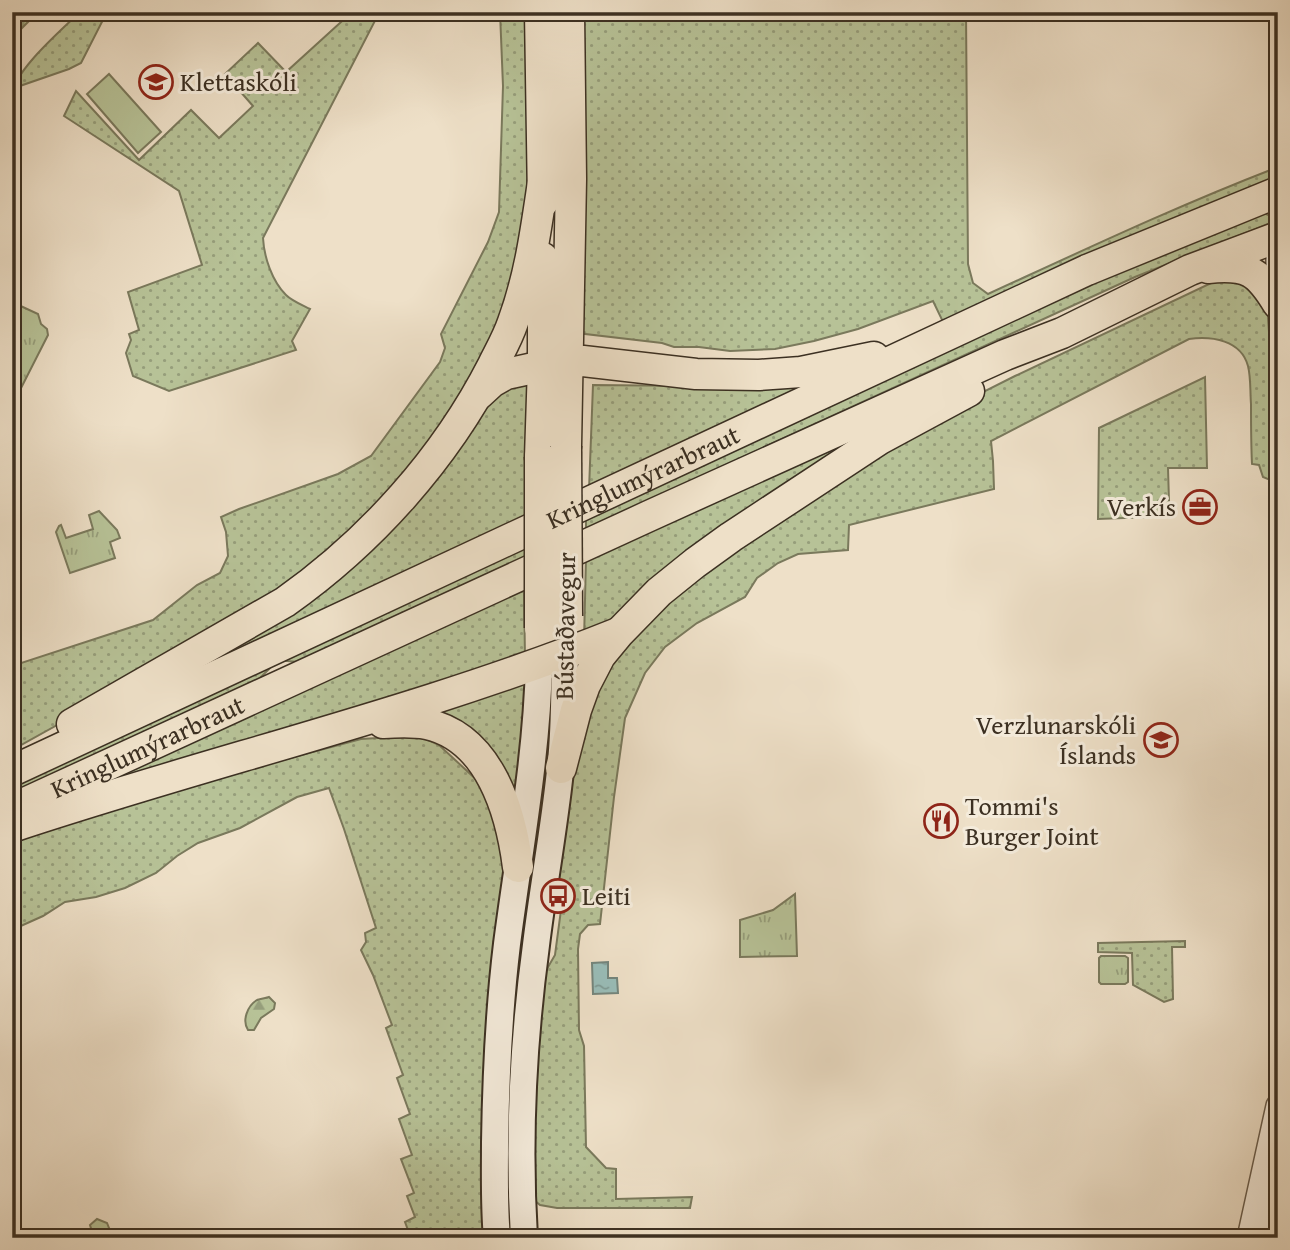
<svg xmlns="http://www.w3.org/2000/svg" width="1290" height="1250" font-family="'Gentium Book Plus',serif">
<defs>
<pattern id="grass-dots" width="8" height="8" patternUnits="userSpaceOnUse" patternTransform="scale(1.75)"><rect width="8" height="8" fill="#b7c297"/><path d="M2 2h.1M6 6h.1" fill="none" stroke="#969e7b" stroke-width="1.8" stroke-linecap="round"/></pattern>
<pattern id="forest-firs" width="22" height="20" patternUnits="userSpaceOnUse" patternTransform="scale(1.75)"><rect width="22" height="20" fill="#b7c297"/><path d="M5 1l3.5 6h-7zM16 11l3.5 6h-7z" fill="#969e7b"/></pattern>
<pattern id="cemetery-stones" width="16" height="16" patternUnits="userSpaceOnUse" patternTransform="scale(1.75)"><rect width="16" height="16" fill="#b7c297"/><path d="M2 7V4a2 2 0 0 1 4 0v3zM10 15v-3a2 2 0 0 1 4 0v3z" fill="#969e7b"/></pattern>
<pattern id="park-tufts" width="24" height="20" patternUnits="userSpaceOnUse" patternTransform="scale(1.75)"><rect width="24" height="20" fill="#b7c297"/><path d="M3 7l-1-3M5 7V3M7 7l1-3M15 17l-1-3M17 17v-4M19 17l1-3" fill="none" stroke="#969e7b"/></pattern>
<pattern id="water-ripples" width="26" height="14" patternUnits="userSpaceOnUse" patternTransform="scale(1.75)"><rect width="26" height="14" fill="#99bdb8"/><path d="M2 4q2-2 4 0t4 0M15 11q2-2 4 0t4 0" fill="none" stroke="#7e9a95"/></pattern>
</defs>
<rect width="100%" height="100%" fill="#eee0c8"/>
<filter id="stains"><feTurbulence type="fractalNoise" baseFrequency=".00286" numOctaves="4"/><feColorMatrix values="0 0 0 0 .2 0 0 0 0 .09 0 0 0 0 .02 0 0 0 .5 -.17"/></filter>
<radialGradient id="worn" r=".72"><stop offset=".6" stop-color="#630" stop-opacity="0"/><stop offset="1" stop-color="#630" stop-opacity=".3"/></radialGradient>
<g fill="url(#grass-dots)" stroke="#7a795c" stroke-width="2">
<path d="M80,12H107L81,63L69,69L17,87L12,91C21,65 60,31 80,12Z"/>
<path d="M352,12L379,13L263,238C264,257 272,281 286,295C292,301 302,305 310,309L292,341L296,350L169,391L133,376L126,353L131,340L129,334L139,330L128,292L202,265L179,191L64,116L76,91L139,160L191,110L219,138L253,106L225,74L258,43L286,72Z"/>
<path d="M500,12H533L534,175L525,243L497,334L421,458L320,565L167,664L12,750V674L21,663L153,620L197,585L220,573L228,556L226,532L221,517L239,509L338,474L371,456L440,362L445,348L441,334L488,242L499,212L503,86Z"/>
<path d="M581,12H966L968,264L973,283L988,294C1084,250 1179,205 1278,167V182L945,326L933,301L858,329L814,341L775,349L730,351L699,347H674L662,343L577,333Z"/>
<path d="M1256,209L1278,220L1135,277L586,529V512Z"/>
<path d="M1240,274L1267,304L1270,346L1271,420L1275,482L1263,477L1259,465L1252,464C1251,444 1251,424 1251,404C1250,391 1251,378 1248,366C1241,340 1212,336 1189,339L991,441L993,461L994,489L849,525L848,550L798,554L778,563L757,578L745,597L697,623L665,647L645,673L625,718L614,797L600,924L588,925L580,934L578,949L579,1030L584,1046L586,1147L606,1168L616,1169V1199L692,1197L690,1208H557L540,1205L534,1200L530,1139L544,974L555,955L563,895L553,873L564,810L596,681L677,583L977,395L1015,376L1228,275Z"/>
<path d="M868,364L589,490L593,385L697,386Z"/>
<path d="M529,375L525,523L34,754L290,608L491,392Z"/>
<path d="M1205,377L1207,468H1168L1169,501L1168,506L1162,514L1152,517L1098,519L1099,428Z"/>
<path d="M974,378L608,632L584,641L586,558Z"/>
<path d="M525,538V562L299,662L286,661L292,653Z"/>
<path d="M524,589L525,658L48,807Z"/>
<path d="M255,668L269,669L257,681L12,796V784Z"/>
<path d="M531,679L516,819L508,796L415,715Z"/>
<path d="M555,681L515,1198L508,1188L511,1066L507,1047L548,685Z"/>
<path d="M394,737L424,738L439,745L480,783L495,810L505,873L484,1119V1238H411L405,1222L415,1217L407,1196L414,1193L401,1159L412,1155L399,1119L410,1114L397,1078L403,1075L386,1028L392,1025L373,975L361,950L366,942L365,933L376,928L344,829L329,788L297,797L240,828L198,843L177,856L156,873L125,888L96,897L65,902L43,916L12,930V835L30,828L361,739Z"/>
<path d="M1185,941V947H1172L1173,999L1164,1002L1133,985L1132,953L1098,952V943Z"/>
</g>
<g fill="url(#forest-firs)" stroke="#7a795c" stroke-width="2">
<path d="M269,997L275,1003L274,1009L261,1018L254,1030H248C242,1021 247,1006 257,1000C259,999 267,998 269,997Z"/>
<path d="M97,1219L107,1223L113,1238H94L90,1225Z"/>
</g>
<path fill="url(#cemetery-stones)" stroke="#7a795c" stroke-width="2" d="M12,12H38L12,38Z"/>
<g fill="url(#park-tufts)" stroke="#7a795c" stroke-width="2">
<path d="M12,302L38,314L41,324L47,329L48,335L17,396L12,394Z"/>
<path d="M99,511L117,530L120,538L110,542L115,558L70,573L56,532L59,526L61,525L66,538L93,529L89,515Z"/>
<path d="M795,894L797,956L740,957V920L773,910Z"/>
<path d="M1101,956H1125L1128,958V982L1125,984H1101L1099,982V958Z"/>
</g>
<path fill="#b7c297" stroke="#7a795c" stroke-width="2" d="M109,74L161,132L138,153L87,94Z"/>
<path fill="url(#water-ripples)" stroke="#74857c" stroke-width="2" d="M608,962V978H617L618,993L593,994L592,963Z"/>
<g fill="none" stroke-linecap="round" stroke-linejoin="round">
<g stroke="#685c4c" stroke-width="26">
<g id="tertiary">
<path d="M1278,251V297"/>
<path d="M1249,1238L1278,1106"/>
<path d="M1269,1238L1278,1193"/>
</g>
</g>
<g stroke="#3c3022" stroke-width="30">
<g id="secondary">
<path d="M497,1238C494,1206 495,1174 495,1142C496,1076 499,1010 507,944C519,851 537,757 539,663"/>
<path d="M524,1238C518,1141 523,1041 536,945C543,887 554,829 560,771C565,732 564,692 565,653"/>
</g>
</g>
<g stroke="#3c3022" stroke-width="33">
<g id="primary">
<path d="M540,12L543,202"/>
<path d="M1208,268C1248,264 1258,271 1278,304"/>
<path d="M479,394L492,382L506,374L543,366L583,361L696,374L759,375L801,372L874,357"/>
<path d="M566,446L571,179L569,12"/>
<path d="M540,457L543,366V258"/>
<path d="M383,723C397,722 412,721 427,724C490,738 511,812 518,867"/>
<path d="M72,724L285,602C370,542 445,459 493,365C500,351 508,337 513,322C530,276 536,229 543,182"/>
<path d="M561,768L576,710L585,685L600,656L619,633L659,592L695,563L731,537L880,439L969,391"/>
<path id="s1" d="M12,771L1087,270L1278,192"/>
<path id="s2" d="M12,809L649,516L1005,355L1062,333L1190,270L1278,237"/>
<path d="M12,827C213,760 421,712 618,633"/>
</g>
</g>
<use href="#tertiary" stroke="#f4ebdb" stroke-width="23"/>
<use href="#secondary" stroke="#f4ebdb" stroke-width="26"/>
<use href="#primary" stroke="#eee0c8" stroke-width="30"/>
<g stroke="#3c3022" stroke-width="33" stroke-linecap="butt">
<g id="primary-bridge">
<path d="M566,446L567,616"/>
<path d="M540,628V457"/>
</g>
</g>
<use href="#primary-bridge" stroke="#eee0c8" stroke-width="30"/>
</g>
<defs>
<g id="school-ring" transform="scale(1.75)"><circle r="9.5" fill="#f4ebdb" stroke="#8f2418" stroke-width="1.5"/><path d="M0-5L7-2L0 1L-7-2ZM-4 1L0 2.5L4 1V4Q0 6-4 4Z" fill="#8f2418"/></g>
<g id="office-ring" transform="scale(1.75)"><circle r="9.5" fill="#f4ebdb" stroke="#8f2418" stroke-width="1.5"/><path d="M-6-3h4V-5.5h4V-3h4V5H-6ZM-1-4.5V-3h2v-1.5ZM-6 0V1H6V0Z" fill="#8f2418"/></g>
<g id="university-ring" transform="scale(1.75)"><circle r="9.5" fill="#f4ebdb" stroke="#8f2418" stroke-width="1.5"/><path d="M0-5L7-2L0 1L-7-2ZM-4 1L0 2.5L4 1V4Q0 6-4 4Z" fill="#8f2418"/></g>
<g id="restaurant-ring" transform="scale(1.75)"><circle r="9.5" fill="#f4ebdb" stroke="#8f2418" stroke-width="1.5"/><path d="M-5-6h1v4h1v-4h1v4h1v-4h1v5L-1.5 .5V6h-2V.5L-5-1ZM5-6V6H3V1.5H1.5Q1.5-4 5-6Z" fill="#8f2418"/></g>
<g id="bus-ring" transform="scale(1.75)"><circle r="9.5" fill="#f4ebdb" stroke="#8f2418" stroke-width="1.5"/><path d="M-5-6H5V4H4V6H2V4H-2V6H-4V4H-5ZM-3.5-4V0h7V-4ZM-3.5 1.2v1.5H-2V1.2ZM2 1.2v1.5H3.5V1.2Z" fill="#8f2418"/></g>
</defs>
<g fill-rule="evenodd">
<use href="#school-ring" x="156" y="82"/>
<use href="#office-ring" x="1200" y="507"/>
<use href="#university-ring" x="1161" y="740"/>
<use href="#restaurant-ring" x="941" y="821"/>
<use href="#bus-ring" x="558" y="896"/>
</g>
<g text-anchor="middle" stroke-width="6" stroke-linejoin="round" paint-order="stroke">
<g font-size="26" fill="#3c3022" stroke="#f4ebdb" text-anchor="start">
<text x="180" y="91">Klettaskóli</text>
<text x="1176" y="516" text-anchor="end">Verkís</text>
<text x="1136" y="734" text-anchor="end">Verzlunarskóli<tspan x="1136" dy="30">Íslands</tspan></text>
<text x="965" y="815">Tommi's<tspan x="965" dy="30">Burger Joint</tspan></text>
<text x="582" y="905">Leiti</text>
</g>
<g font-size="26" fill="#3c3022" stroke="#f4ebdb">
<text dy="9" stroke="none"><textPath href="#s1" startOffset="696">Kringlumýrarbraut</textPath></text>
<text transform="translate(565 626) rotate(-89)" y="9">Bústaðavegur</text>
<text dy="9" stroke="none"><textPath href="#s2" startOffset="149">Kringlumýrarbraut</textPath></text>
</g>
</g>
<rect width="1290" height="1250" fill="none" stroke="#eee0c8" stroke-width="42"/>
<rect x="14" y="14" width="1262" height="1222" fill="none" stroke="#3c3022" stroke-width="3.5"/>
<rect x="21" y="21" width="1248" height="1208" fill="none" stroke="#3c3022" stroke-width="2"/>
<rect width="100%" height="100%" filter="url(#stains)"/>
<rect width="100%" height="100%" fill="url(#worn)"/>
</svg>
